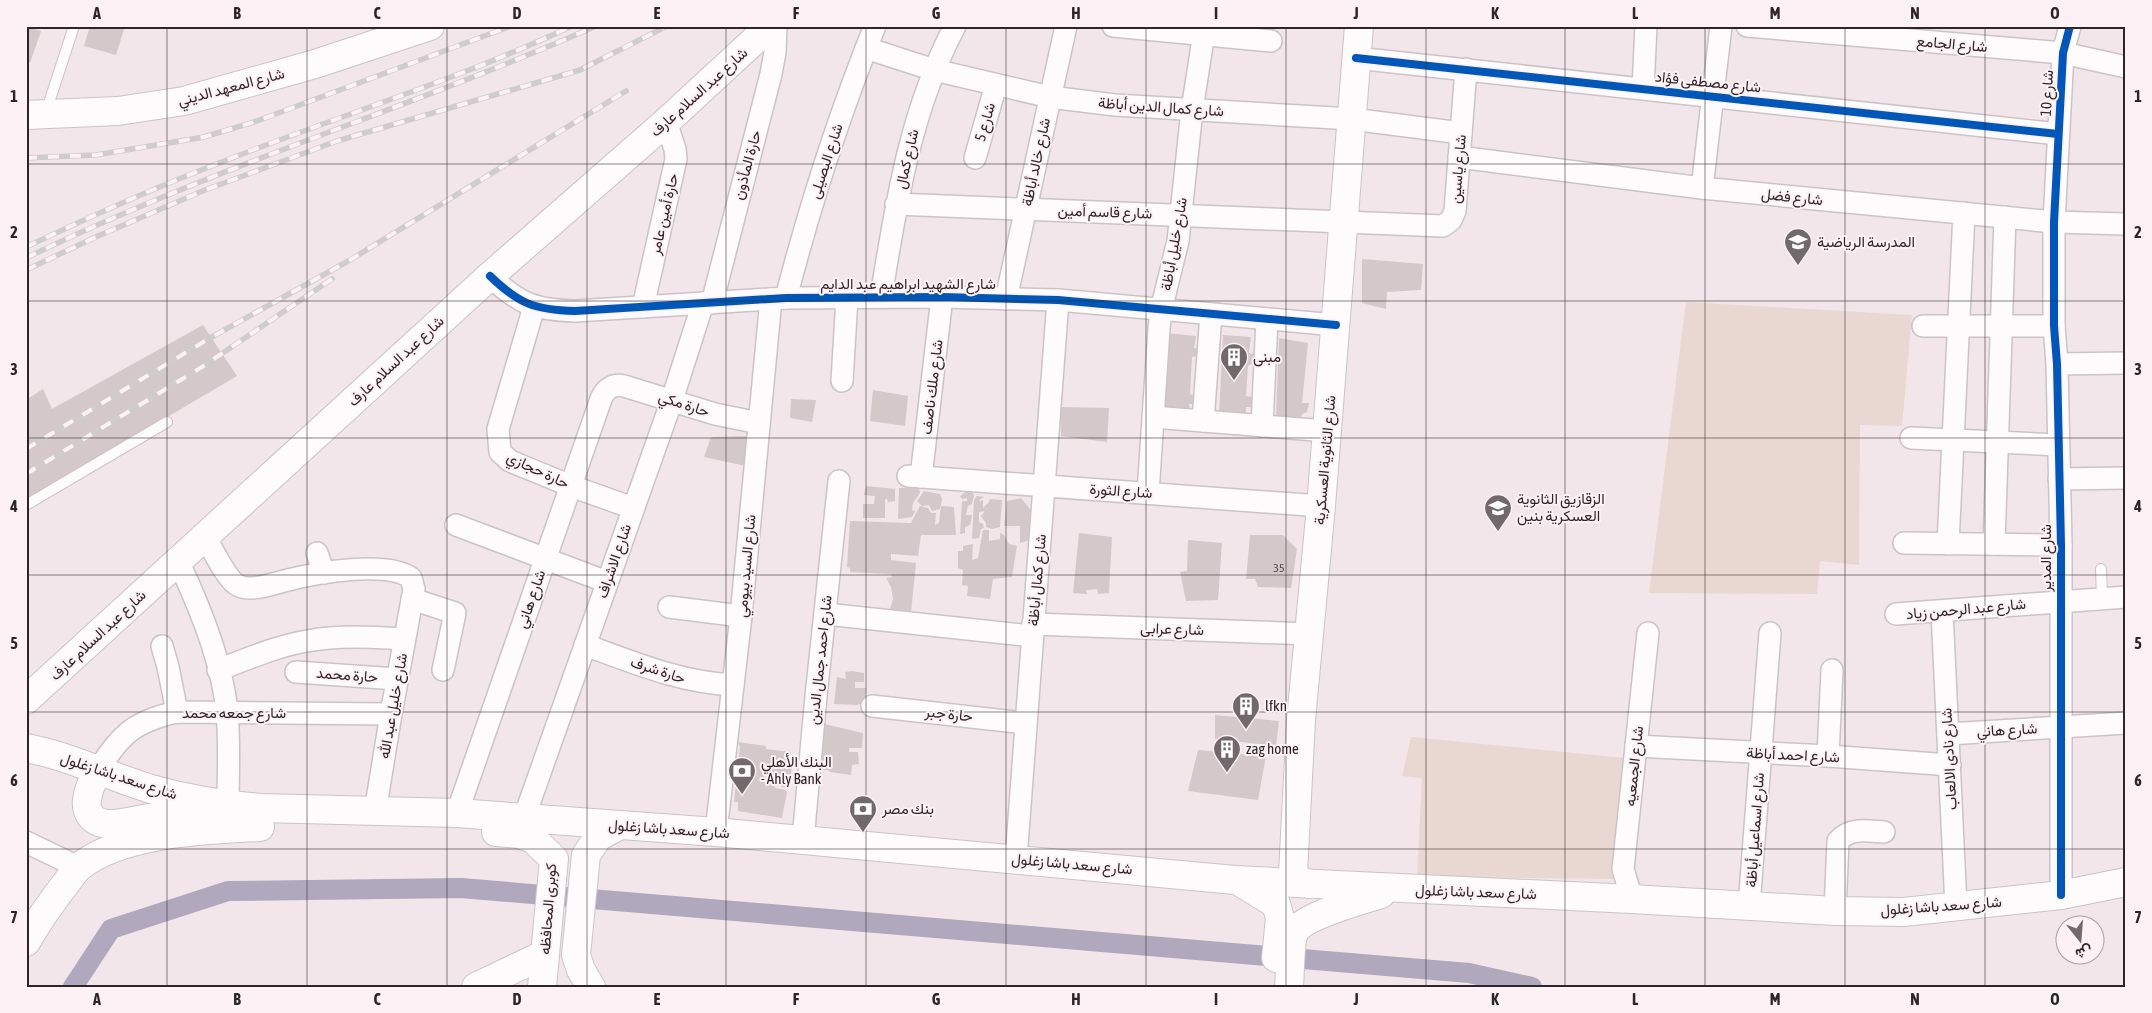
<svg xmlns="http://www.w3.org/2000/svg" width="2152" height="1013" font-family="'Asap Condensed',Vazirmatn,sans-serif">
<rect width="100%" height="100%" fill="#f2e6ea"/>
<g fill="#e9d7d1">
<path d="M1686,302L1912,315L1902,426L1860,425L1859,565L1820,561L1817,594L1649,593Z"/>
<path d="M1411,737L1625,758L1614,879L1417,877L1422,778L1402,776Z"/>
</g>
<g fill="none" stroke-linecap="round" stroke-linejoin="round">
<path stroke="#b0a8bd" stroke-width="20" d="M73,987L111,929L228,891L461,888L1469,973L1532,987"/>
</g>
<g fill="#d4c8ca">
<path d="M26,26L41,31L30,63L26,61Z"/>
<path d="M90,26H125L116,55L84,46Z"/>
<path d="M1362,259L1423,264L1421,290L1387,292L1386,309L1362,303Z"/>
<path d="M203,325L237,376L26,500V400L43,389L52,409Z"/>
<path d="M1166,333L1196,336L1194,348L1199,349V356L1192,357L1190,394L1197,397L1196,404H1189L1191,414L1163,411Z"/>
<path d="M1223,335L1251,337L1249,353L1256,354L1255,362L1248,366L1246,396L1254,397L1252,407H1246V418L1219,416Z"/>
<path d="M1279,338L1308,343L1302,403H1309L1307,412L1302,414L1300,422L1276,419Z"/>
<path d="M873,390L908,396L905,426L870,421Z"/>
<path d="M791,399L816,400L812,422L790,418Z"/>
<path d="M1061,407L1109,408L1107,442L1061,436Z"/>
<path d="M747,436L746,466L704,457L711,437Z"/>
<path d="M866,486L895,489V501L888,502L887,498L885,500V518H863V504H874L875,496L864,495Z"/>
<path d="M899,488H919L920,493L913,503L912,511L915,510V511L912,517L898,519Z"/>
<path d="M924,491L940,494L942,499L940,509L932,511L929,505L922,506L917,501Z"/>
<path d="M967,491L972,492L974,495L972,504L968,506L966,515H972L970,525L965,527V533L960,534L962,501H967V498L962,499L960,496Z"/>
<path d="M977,496L984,497L979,500V501L983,500V508L989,502L990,499L1002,500L1000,527L992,529L986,527V523L981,516L985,511L979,512V522L983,524L984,528L981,529L979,538L972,539L974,500Z"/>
<path d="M1021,498L1034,514L1033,539L1020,543V526H1004L1007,501Z"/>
<path d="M920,506L928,508L931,513H936L935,525L939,523L941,506L954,507L956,535H921L918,556L891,554V560L916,563L911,613L890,609L893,599L891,587L886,578L892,577L891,574L850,572V568L847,567L850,521L911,523Z"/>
<path d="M983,530H989V541L1000,539V533L1004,535L1009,544L1017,546L1012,577L993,579L990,599L967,596L968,586L962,585L963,570L958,568V551H963V546L973,544L972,560L978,558Z"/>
<path d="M1079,533L1112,537L1109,593L1098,594L1097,589L1086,590L1087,594L1073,593Z"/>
<path d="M1250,535H1283L1297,549L1291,588L1258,587L1255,579H1246Z"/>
<path d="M1188,540L1222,543L1218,600L1186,601L1180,572L1187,571Z"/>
<path d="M852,671L864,673V682H855V688H866L865,702L857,705L834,704L837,677L846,679L845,672Z"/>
<path d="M1215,715L1279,721L1276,746L1215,739Z"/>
<path d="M820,723L863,733L862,748H849V752H858L859,764L852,765L851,775L830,772L828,770H818Z"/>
<path d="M738,742L766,746V749L791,752L790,760H793L789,788L775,785V788L785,790L787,792L782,818L738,811V802H734L740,747Z"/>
<path d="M1198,750L1266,756L1258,800L1188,791Z"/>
</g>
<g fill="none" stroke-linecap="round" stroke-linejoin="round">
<g stroke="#ccc3c6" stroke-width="12">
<g id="lane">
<path d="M46,112L74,26"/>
<path d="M26,505L167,422"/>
<path d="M2101,569L2102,598"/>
</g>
</g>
<g stroke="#ccc3c6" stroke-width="24">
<g id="street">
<path d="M1113,26L1271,41"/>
<path d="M1747,26L2063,53L2126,67"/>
<path d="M866,48L934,70L1050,97L1115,105L1352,119L1461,133"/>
<path d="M1356,58L2058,134"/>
<path d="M1643,89L1646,26"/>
<path d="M1459,157L1702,188L2054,222L2126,224"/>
<path d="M975,158L996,85"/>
<path d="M1702,188L1721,26"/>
<path d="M896,204L1443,226L1451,220L1455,211L1466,69"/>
<path d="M490,276C519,304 535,310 575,311L786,298L942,297L1058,300L1336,325"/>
<path d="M881,297C896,204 910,111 955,26"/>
<path d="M786,298C810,205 839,115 875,26"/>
<path d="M1006,299L1066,26"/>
<path d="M712,303L771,74L775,52L776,26"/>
<path d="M534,307L498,429L500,452L510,461L571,486L633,508"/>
<path d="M643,307L676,159L675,149L666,122"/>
<path d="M1923,326H2054"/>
<path d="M2057,364L2126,363"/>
<path d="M842,381L847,298"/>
<path d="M1153,417L1327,431"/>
<path d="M1203,421L1211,314"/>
<path d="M1262,426L1267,319"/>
<path d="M1911,438L2058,445"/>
<path d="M908,476L1321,506"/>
<path d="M921,477L942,297"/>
<path d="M2059,479L2126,478"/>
<path d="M1148,493L1159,329L1161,310L1178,241L1192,110L1205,26"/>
<path d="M456,525L607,582"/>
<path d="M205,536C212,548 227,581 239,586C253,592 274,583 288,580C316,573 387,560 411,578L414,589L391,714L375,812"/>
<path d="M1904,543L2061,545"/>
<path d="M1948,544L1964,213"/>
<path d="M1994,544L2005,217"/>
<path d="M317,553L324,573"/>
<path d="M178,561C199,605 223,664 227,713C230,744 228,775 228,805"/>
<path d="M412,599L455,613L443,670"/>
<path d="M669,607L741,616"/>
<path d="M1942,611L1956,907"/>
<path d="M826,614L1032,636"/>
<path d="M1896,614L2126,597"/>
<path d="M1033,624L1310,634"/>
<path d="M585,645C635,663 679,682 733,685"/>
<path d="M162,646L168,667L177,712"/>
<path d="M218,670C247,659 277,646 307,641C339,635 372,637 404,639"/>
<path d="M296,672L397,679"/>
<path d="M872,706L1025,723"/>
<path d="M1948,734L2126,723"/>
<path d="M1636,746L1828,756L1950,765"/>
<path d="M1828,756L1832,670"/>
<path d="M99,769C121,733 136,721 177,712L391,714"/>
<path d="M457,813L601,399C605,389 613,383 624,386L715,414L759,423"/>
<path d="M524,818L672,400L703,303"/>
<path d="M716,832L741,616L771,299"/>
<path d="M803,840L816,696L839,481"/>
<path d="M26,842L78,867"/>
<path d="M1016,859L1058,300"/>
<path d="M2061,895V545L2057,364L2054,326V222L2063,53L2070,26"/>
<path d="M1632,899L1623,869L1648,633"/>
<path d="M1749,906L1770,633"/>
<path d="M1835,911L1838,841C1850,827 1867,831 1884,832"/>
</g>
</g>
<g stroke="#ccc3c6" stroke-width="30">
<g id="primary">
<path d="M26,115L118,111L184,101L315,64L430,26"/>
<path d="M26,700L490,276L666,122L770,26"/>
<path d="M1309,884L1296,879L1293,873L1301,720L1321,506L1359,26"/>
<path d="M26,942C38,921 52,901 67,882C71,877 74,871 79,867C122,832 207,830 260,827"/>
</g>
</g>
<g stroke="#ccc3c6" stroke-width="30">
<g id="highway">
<path d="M26,748C70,756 108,776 151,789C187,799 223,805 261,808L457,813L716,832L1235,880L1632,899L1835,911L1904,912L2061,895L2126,882"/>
<path d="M99,769C89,786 74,819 107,824C121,825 142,818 157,817C177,815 198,818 218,821"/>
<path d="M496,832L519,834L533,839L554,859L542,987"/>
<path d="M1240,882L1276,904L1280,918L1276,958"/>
<path d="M476,987L545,954"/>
<path d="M591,987L581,970L576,955L586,855L598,837L618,826"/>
<path d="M1289,987C1290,975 1290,941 1294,933C1302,916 1363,900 1381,894"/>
</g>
</g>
<use href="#lane" stroke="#fdfbfc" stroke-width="10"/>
<use href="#street" stroke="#fdfbfc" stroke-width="21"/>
<use href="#primary" stroke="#fdfbfc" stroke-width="28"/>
<use href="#highway" stroke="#fdfbfc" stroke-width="28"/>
<g stroke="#cfcccd" stroke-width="5.5">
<g id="rail">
<path d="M26,158L96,155L204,137L257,121L511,26"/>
<path d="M26,247C83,220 140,194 199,171C322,121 451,83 572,26"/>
<path d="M26,258C211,168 408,109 596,26"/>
<path d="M26,270L98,236L205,190L337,141L580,70L667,26"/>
<path d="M26,449L210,338L350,260L626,91"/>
<path d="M26,474L202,367L332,279"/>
</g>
</g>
<use href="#rail" stroke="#fef1f6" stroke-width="4" stroke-dasharray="11" stroke-linecap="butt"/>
<g stroke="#fef1f6" stroke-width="11">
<g id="cycleway">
<path d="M1356,58L2058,134"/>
<path d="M490,276C519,304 535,310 575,311L786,298L942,297L1058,300L1336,325"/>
<path d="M2061,895V545L2057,364L2054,326V222L2063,53L2070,26"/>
</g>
</g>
<use href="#cycleway" stroke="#0057b8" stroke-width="8"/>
</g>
<path fill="none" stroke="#2d2528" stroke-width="1" stroke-opacity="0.55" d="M167,26V987M307,26V987M447,26V987M587,26V987M726,26V987M866,26V987M1006,26V987M1146,26V987M1286,26V987M1426,26V987M1565,26V987M1705,26V987M1845,26V987M1985,26V987M26,164H2126M26,301H2126M26,438H2126M26,575H2126M26,712H2126M26,849H2126"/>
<defs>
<g id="school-pin" transform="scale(1.4375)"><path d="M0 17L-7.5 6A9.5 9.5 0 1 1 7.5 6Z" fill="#72696c" stroke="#fef1f6"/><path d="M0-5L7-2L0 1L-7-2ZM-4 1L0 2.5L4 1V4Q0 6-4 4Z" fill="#fff"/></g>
<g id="building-pin" transform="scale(1.4375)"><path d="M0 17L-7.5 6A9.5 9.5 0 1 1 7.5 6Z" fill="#72696c" stroke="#fef1f6"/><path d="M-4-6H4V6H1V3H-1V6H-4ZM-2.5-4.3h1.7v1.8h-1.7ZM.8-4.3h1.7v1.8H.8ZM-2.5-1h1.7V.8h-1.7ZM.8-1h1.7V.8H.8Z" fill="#fff"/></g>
<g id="bank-pin" transform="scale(1.4375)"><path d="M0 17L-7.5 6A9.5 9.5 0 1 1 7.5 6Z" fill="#72696c" stroke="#fef1f6"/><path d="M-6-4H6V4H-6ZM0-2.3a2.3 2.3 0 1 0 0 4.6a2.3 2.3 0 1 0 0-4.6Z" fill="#fff"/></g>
</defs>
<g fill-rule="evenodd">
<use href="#school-pin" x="1798" y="242"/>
<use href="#building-pin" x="1234" y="357"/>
<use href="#school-pin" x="1498" y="508"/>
<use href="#building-pin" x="1246" y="706"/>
<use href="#building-pin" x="1227" y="749"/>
<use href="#bank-pin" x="742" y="771"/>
<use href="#bank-pin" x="863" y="809"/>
</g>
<g text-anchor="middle" stroke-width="4" stroke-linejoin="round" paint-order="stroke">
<g font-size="12" fill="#574e50">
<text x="1279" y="572">35</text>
</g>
<g font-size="15" fill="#2d2528" stroke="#fef1f6">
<text transform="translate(1952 44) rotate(5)" y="5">شارع الجامع</text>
<text transform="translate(1708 82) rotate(6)" y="5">شارع مصطفى فؤاد</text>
<text transform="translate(231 87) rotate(-15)" y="5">شارع المعهد الديني</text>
<text transform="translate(699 92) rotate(-42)" y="5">شارع عبد السلام عارف</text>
<text transform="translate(2047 93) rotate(-87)" y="5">شارع 10</text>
<text transform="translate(1161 107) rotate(4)" y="5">شارع كمال الدين أباظة</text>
<text transform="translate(985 122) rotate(-74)" y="5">شارع 5</text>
<text transform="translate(907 159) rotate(-77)" y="5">شارع كمال</text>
<text transform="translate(826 161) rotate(-72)" y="5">شارع البصيلى</text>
<text transform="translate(1036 162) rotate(-78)" y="5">شارع خالد أباظة</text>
<text transform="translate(747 165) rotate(-75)" y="5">حارة المأذون</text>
<text transform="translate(1458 169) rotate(-85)" y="5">شارع ياسين</text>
<text transform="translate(1792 197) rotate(6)" y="5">شارع فضل</text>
<text transform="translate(1105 212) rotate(2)" y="5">شارع قاسم أمين</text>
<text transform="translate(664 214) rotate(-77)" y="5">حارة أمين عامر</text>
<text transform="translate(1174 244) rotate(-80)" y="5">شارع خليل أباظة</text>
<text x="908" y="289">شارع الشهيد ابراهيم عبد الدايم</text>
<text transform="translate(396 361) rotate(-43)" y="5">شارع عبد السلام عارف</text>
<text transform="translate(932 387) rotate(-83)" y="5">شارع ملك ناصف</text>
<text transform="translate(684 404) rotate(18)" y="5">حارة مكي</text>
<text transform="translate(1325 460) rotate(-85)" y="5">شارع الثانوية العسكرية</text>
<text transform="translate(538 470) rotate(25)" y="5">حارة حجازي</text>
<text transform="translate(1121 491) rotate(4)" y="5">شارع الثورة</text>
<text transform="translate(2046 558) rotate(-90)" y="5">شارع المدير</text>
<text transform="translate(614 561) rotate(-71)" y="5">شارع الاشراف</text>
<text transform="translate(746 566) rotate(-85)" y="5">شارع السيد بيومي</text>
<text transform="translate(1037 580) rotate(-85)" y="5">شارع كمال أباظة</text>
<text transform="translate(531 599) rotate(-71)" y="5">شارع هاني</text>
<text transform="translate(1966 609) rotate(-5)" y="5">شارع عبد الرحمن زياد</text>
<text transform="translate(1172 629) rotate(2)" y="5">شارع عرابى</text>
<text transform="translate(98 635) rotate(-43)" y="5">شارع عبد السلام عارف</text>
<text transform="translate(820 660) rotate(-84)" y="5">شارع احمد جمال الدين</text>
<text transform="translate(658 670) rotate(18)" y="5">حارة شرف</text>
<text transform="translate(347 675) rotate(4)" y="5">حارة محمد</text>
<text transform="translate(393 706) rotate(-80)" y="5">شارع خليل عبد الله</text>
<text x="234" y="718">شارع جمعه محمد</text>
<text transform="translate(949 714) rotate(6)" y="5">حارة جبر</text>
<text transform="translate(2007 730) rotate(-3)" y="5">شارع هاني</text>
<text transform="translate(1793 755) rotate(3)" y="5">شارع احمد أباظة</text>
<text transform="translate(1949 759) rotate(-93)" y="5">شارع نادى الالعاب</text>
<text transform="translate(1634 766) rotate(-84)" y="5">شارع الجمعيه</text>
<text transform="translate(119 776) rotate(18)" y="5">شارع سعد باشا زغلول</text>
<text transform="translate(669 829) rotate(4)" y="5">شارع سعد باشا زغلول</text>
<text transform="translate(1755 830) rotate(-86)" y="5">شارع اسماعيل أباظة</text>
<text transform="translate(1072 864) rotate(5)" y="5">شارع سعد باشا زغلول</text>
<text transform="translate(1476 892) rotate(2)" y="5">شارع سعد باشا زغلول</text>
<text transform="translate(1941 906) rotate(-4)" y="5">شارع سعد باشا زغلول</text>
<text transform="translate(548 909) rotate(-86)" y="5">كوبرى المحافظه</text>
</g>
<g font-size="15" fill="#2d2528" stroke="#fef1f6" text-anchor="start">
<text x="1817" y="247">المدرسة الرياضية</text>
<text x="1253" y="362">مبنى</text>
<text x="1517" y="504">الزقازيق الثانوية<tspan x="1517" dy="17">العسكرية بنين</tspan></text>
<text x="1265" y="711">lfkn</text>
<text x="1246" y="754">zag home</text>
<text x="761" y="767">البنك الأهلي<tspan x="761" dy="17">- Ahly Bank</tspan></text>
<text x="882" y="814">بنك مصر</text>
</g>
</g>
<rect width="2152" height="1013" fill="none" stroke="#fef1f6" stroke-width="55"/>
<g transform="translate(2080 940) rotate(163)"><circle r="24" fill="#fef1f6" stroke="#aa9fa4"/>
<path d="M0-4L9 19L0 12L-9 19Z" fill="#72696c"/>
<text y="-8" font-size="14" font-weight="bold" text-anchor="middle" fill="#2d2528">ش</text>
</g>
<rect x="28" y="28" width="2096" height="958" fill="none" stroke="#2d2528" stroke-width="2"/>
<g font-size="16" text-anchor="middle" font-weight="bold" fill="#2d2528">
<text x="97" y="19">A</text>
<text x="237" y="19">B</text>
<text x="377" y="19">C</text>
<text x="517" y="19">D</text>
<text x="657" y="19">E</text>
<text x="796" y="19">F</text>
<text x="936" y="19">G</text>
<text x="1076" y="19">H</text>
<text x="1216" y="19">I</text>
<text x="1356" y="19">J</text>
<text x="1495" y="19">K</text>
<text x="1635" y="19">L</text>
<text x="1775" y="19">M</text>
<text x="1915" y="19">N</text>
<text x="2055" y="19">O</text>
<text x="14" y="102">1</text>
<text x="2138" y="102">1</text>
<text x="14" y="238">2</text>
<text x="2138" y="238">2</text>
<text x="14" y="375">3</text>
<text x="2138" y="375">3</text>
<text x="14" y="512">4</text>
<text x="2138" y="512">4</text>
<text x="14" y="649">5</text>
<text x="2138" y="649">5</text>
<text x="14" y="786">6</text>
<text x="2138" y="786">6</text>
<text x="14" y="923">7</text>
<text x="2138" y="923">7</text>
<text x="97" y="1005">A</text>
<text x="237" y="1005">B</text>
<text x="377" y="1005">C</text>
<text x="517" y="1005">D</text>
<text x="657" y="1005">E</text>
<text x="796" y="1005">F</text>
<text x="936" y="1005">G</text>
<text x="1076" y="1005">H</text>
<text x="1216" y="1005">I</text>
<text x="1356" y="1005">J</text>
<text x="1495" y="1005">K</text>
<text x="1635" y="1005">L</text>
<text x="1775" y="1005">M</text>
<text x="1915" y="1005">N</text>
<text x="2055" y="1005">O</text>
</g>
</svg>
